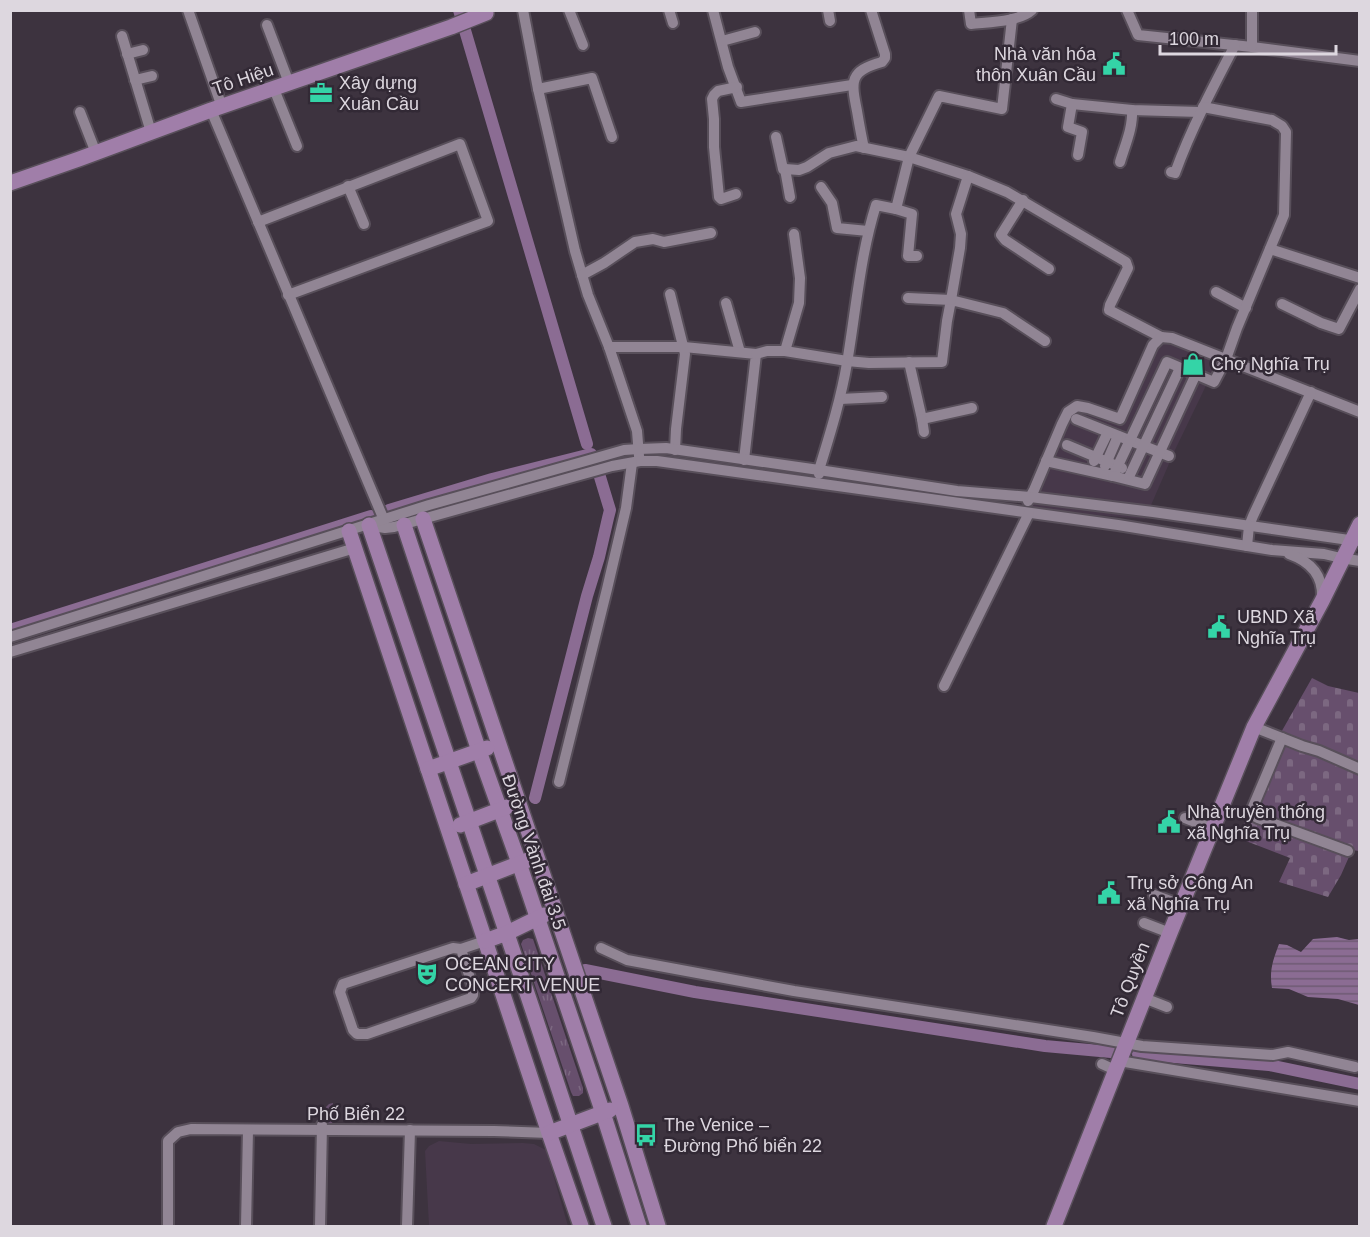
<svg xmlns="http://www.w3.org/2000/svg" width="1370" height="1237" font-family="Helvetica,sans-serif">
<defs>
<pattern id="grass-tufts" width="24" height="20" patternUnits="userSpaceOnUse" patternTransform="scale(1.5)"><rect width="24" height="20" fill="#674f6d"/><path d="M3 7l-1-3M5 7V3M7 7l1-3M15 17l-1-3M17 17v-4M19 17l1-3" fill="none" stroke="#7c6881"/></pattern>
<pattern id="cemetery-stones" width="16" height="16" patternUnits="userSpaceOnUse" patternTransform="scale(1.5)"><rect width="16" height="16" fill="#674f6d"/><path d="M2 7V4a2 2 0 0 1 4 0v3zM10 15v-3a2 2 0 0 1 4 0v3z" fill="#7c6881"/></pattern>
<pattern id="water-rules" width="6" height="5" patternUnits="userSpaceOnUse" patternTransform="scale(1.5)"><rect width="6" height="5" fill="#8b6c93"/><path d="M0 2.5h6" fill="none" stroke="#6e5a73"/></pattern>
</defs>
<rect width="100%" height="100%" fill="#3d333f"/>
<g fill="#47384a">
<path d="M1158,339L1221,358L1215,367L1175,450L1145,519L1025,509L1062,424L1077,406L1120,419Z"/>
<path d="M439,1141L471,1144L523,1143L534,1144L546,1150L568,1226H429L425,1151L429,1146Z"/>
</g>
<g fill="url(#grass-tufts)">
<path d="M528,938L533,939L583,1088V1093L579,1096H573L571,1092L521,944L523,940Z"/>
<path d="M333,1103L332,1126L325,1121L326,1107L329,1104Z"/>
</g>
<path fill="url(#cemetery-stones)" d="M1312,678L1328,686L1359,693V851L1352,850L1341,875L1328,897L1279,882L1290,858L1238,838L1279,736Z"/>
<path fill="url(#water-rules)" d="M1337,937L1349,940L1359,939V1005L1338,999L1308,997L1289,989L1272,988C1269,971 1273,960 1279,944L1287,945L1301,952L1313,939Z"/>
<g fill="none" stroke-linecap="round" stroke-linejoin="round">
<g stroke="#8b6c93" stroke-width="12">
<path d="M459,10L587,444"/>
<path d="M389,510L492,479L591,454"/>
<path d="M10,630L371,516"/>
<path d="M535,798L587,596L599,557L608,518L610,510L600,477"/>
<path d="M585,970L695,992L1045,1046L1111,1052"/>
<path d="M1138,1054L1269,1065L1360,1084"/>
</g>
<g stroke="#584f5a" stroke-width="14">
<g id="minor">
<path d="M188,10L222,107"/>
<path d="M523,10L538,89L575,251L588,295L609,347L637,431L639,456"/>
<path d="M569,10L583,45"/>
<path d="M669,10L673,23"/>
<path d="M713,10L728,67L741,102L852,85"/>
<path d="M828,10L830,21"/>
<path d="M969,10L971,24C988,22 1019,22 1032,10"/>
<path d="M1127,10L1138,35L1252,47L1360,61"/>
<path d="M267,25L289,83"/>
<path d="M122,36L151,132"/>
<path d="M722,41L755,32"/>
<path d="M1252,47V10"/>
<path d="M127,54L143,50"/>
<path d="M135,80L152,76"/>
<path d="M274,89L297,146"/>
<path d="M538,89L592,78L612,137"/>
<path d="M1056,99L1072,104"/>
<path d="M211,110L384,520"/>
<path d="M80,112L96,153"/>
<path d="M776,137L783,169H785"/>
<path d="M864,148C861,135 859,123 857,111C851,81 849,71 882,62L885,58V54L871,10"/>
<path d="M1078,155L1082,132L1068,127L1072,104L1132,110L1200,112"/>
<path d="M1120,162C1125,145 1133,128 1132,110"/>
<path d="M1171,172L1175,173C1191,129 1213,87 1235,45"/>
<path d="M348,186L364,224"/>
<path d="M821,187L832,203L837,228L868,231"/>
<path d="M736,194L721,199L719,197L714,147V119L712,99L714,95L718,91L737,87"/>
<path d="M790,197L785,169L799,170L807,167L829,153L856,146L909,157L968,176L1007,192L1126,262L1128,268L1110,305L1109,310L1161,337"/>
<path d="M1023,200L1001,235L1005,240L1049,269"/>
<path d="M896,209L912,214L908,256H917"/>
<path d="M258,222L460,144L488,221L288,295"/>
<path d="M794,234L800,278L799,303L785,351L847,361L869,363L942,362L947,321L951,300L1003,313L1045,341"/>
<path d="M1270,249L1360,278"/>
<path d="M582,275L604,263L635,242L653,239L664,242L711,233"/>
<path d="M1216,292L1246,308"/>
<path d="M670,294L685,354L676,429L675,450"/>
<path d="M908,298L951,300L960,248L961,234L956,214L968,176"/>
<path d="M726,303L740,352"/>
<path d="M1282,304L1321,323L1339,329L1360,289"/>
<path d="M609,347H684L756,354L744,460"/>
<path d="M756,354L767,351H785"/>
<path d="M909,362L922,419L972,408"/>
<path d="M840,399L882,397"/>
<path d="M922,419L924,432"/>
<path d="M1076,419L1169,456"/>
<path d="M1067,445L1122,468"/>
<path d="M1046,461L1113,476L1167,362L1214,382L1226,359L1237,328L1284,215L1286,132L1282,126L1272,120L1203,107"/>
<path d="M1094,461L1108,432"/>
<path d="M1105,466L1118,436"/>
<path d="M819,474V470C830,434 841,399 847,363C856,310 860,256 876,205L896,209L909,157L939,96L1002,109L1012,19"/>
<path d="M1113,476L1145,484L1196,374"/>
<path d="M1128,479L1180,368"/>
<path d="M1028,501L1034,490L1062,424L1068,412L1077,406L1088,408L1120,419L1153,345L1161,337L1172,338L1360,412"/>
<path d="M373,526L385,528L394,527L612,466L640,461H657L1118,525L1272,550L1324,554L1341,558L1360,561"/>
<path d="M1247,546L1249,526L1253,516L1311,392"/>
<path d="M1289,554C1309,561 1323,574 1322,597"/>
<path d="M10,637L429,505L582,462L624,450L639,449L666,448L819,470L957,491L1030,497L1153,512L1356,541"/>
<path d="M10,652L355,548"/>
<path d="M944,686L1029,513"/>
<path d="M1254,727L1302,746L1319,751L1360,769"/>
<path d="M1282,738L1250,814L1258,818L1348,851"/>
<path d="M559,782L607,589L626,508L632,463"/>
<path d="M1185,818L1213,829"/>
<path d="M1154,895L1181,905"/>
<path d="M1144,923L1170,933"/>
<path d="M601,948L627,960L794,991L1093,1037L1142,1046L1273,1055L1288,1052L1355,1067"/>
<path d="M461,949L473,988V995L471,998L367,1034H357L353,1030L340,992L343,984L453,948L461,949L485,941"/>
<path d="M1144,998L1167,1007"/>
<path d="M1119,1061L1360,1101"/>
<path d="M1102,1064L1115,1070"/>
<path d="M168,1226V1141L178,1132L191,1129L494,1131L549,1133"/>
<path d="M246,1226L248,1130"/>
<path d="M320,1226L322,1125"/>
<path d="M407,1226L410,1130"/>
</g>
</g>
<g stroke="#584f5a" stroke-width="18">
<g id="major">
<path d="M10,183L79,159L211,110L451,27L486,13L485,10"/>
<path d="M423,519L621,1106L658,1226"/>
<path d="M369,525L532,1008L604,1226"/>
<path d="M404,525L479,751L519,863L603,1113L639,1226"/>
<path d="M349,531L549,1133L581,1226"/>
<path d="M428,769L487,748"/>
<path d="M460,825L507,807"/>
<path d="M466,884L528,860"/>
<path d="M485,941L507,933L544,915"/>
<path d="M549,1133L610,1110"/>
<path d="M1054,1226L1170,933L1254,727L1322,601L1360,524"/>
</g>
</g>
<use href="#minor" stroke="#918594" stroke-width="10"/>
<use href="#major" stroke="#a07ea9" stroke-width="15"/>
</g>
<defs>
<g id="civic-bare" transform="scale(1.8)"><path d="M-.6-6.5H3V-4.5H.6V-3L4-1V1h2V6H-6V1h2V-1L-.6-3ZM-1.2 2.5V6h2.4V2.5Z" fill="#34d4a7" stroke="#322935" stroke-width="2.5" paint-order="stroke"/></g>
<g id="office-bare" transform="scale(1.8)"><path d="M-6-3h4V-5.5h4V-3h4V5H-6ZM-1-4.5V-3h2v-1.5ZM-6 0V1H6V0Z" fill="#34d4a7" stroke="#322935" stroke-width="2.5" paint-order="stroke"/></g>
<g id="shop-bare" transform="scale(1.8)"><path d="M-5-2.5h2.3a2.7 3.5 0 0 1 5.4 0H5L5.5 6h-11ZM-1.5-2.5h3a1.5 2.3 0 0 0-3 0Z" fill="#34d4a7" stroke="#322935" stroke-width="2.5" paint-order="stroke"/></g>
<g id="theatre-bare" transform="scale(1.8)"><path d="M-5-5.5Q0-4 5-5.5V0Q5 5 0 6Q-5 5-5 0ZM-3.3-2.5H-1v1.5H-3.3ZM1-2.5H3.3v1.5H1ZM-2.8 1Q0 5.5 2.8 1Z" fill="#34d4a7" stroke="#322935" stroke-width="2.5" paint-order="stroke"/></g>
<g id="bus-bare" transform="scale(1.8)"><path d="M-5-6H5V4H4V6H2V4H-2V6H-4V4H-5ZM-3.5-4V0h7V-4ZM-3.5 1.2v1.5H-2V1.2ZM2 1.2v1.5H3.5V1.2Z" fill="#34d4a7" stroke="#322935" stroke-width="2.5" paint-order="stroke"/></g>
</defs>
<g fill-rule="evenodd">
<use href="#civic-bare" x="1114" y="64"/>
<use href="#office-bare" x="321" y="93"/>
<use href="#shop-bare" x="1193" y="364"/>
<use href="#civic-bare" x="1219" y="627"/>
<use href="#civic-bare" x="1169" y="822"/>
<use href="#civic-bare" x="1109" y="893"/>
<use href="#theatre-bare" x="427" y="974"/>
<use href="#bus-bare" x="646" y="1135"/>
</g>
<g text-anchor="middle" stroke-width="5" stroke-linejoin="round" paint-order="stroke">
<g font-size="18" fill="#ddd7df" stroke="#322935" text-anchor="start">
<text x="1096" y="60" text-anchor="end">Nhà văn hóa<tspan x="1096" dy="21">thôn Xuân Cầu</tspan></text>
<text x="339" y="89">Xây dựng<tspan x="339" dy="21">Xuân Cầu</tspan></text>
<text x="1211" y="370">Chợ Nghĩa Trụ</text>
<text x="1237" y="623">UBND Xã<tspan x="1237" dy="21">Nghĩa Trụ</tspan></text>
<text x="1187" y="818">Nhà truyền thống<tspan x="1187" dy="21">xã Nghĩa Trụ</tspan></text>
<text x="1127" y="889">Trụ sở Công An<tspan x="1127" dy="21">xã Nghĩa Trụ</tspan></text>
<text x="445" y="970">OCEAN CITY<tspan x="445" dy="21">CONCERT VENUE</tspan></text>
<text x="664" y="1131">The Venice –<tspan x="664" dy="21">Đường Phố biển 22</tspan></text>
</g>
<g font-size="18" fill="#ddd7df" stroke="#322935">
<text transform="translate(243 79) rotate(-19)" y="6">Tô Hiệu</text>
<text transform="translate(534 852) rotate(71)" y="6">Đường Vành đai 3.5</text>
<text transform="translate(1130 980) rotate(-69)" y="6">Tô Quyền</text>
<text x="356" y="1120">Phố Biển 22</text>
</g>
</g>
<rect width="1370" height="1237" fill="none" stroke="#ddd7df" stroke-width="24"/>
<path d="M1160 45v9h176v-9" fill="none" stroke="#ddd7df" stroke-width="3"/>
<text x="1169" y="45" font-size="18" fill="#ddd7df" stroke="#322935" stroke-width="4.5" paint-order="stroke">100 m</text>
</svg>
